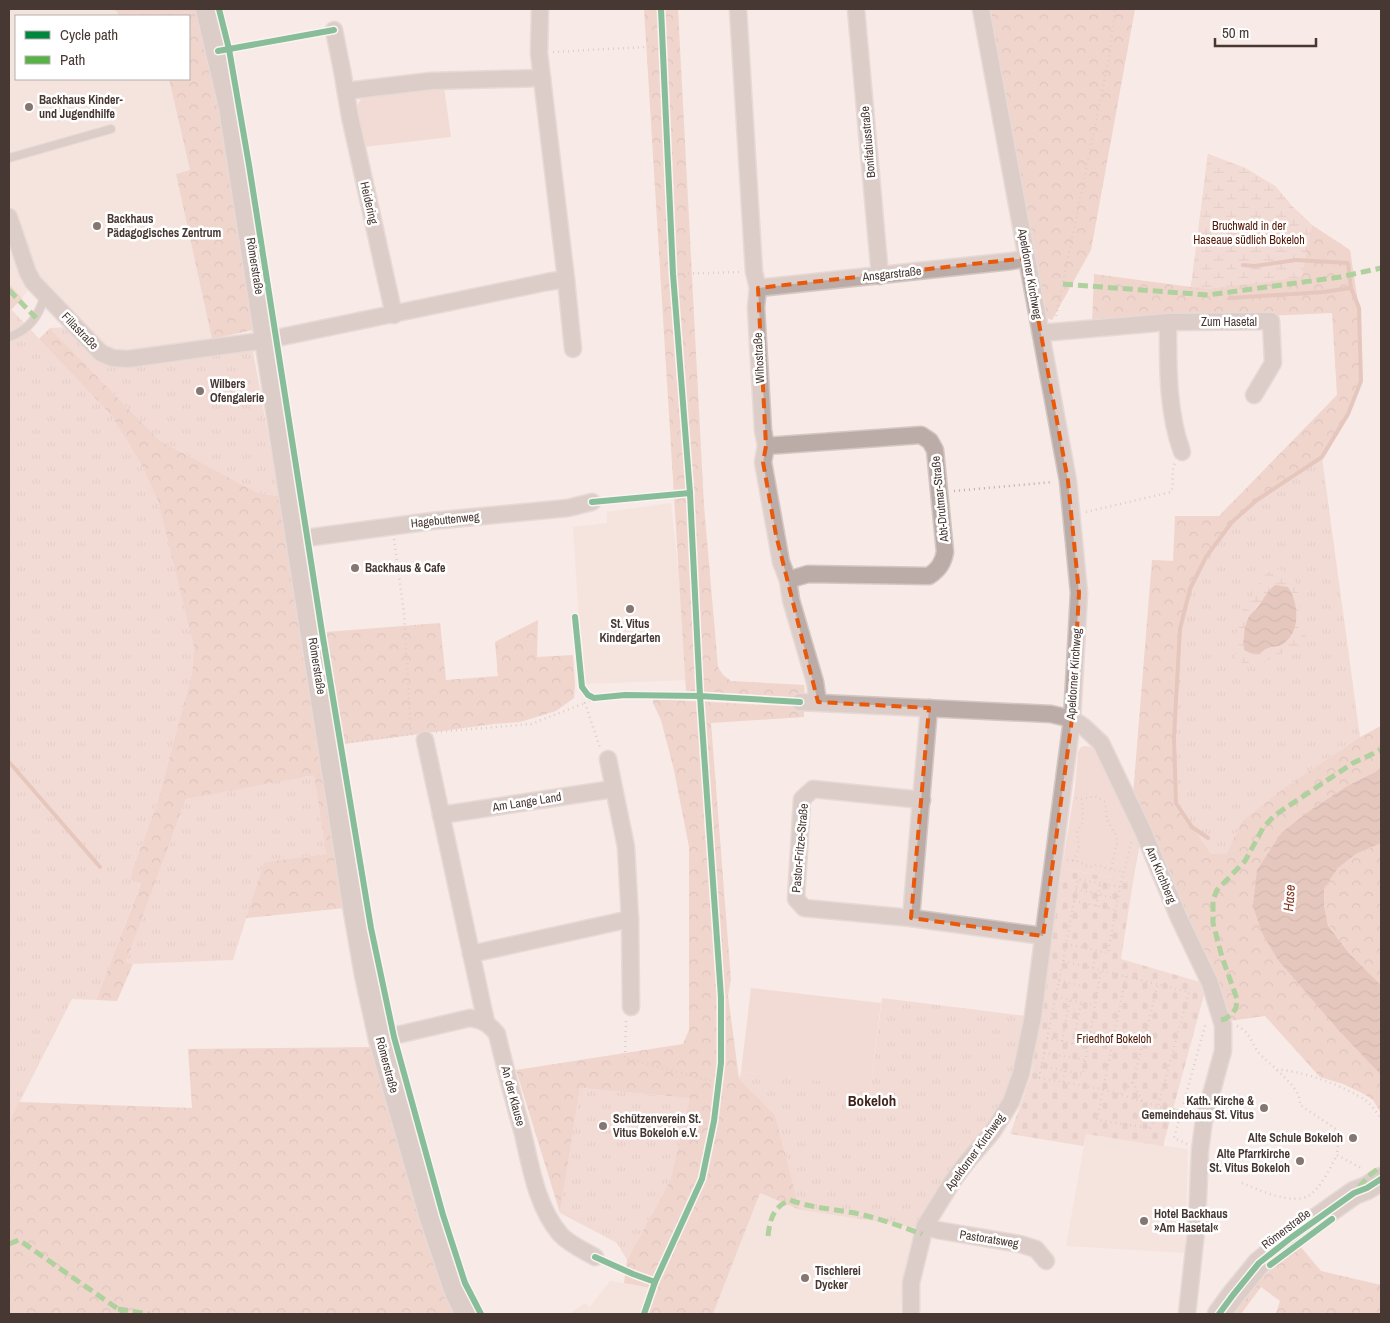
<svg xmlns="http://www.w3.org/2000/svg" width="1390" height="1323" font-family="'Archivo Narrow',sans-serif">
<defs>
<pattern id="grass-tufts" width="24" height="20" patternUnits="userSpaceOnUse" patternTransform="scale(1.25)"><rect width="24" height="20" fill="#eecbc0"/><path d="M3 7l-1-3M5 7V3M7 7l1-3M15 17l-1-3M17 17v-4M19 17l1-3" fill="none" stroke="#ceafa5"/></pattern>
<pattern id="forest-crowns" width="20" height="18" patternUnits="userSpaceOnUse" patternTransform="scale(1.25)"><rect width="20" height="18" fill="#e7bcb0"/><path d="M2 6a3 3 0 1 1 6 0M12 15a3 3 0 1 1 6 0" fill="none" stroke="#bd9a90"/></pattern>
<pattern id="wetland-marsh" width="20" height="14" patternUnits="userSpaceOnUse" patternTransform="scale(1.25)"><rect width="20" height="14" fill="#eecbc0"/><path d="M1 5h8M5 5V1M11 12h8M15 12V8" fill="none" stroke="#ceafa5"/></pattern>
<pattern id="cemetery-stones" width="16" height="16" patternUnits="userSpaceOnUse" patternTransform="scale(1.25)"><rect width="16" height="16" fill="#eecbc0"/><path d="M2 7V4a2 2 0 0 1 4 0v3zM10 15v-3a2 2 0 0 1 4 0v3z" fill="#ceafa5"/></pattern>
<pattern id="water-waves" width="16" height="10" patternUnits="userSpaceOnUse" patternTransform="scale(1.25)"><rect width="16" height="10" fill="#ce9e8e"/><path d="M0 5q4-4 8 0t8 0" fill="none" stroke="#a98275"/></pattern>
</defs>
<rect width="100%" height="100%" fill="#f8eae6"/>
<g fill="#f2dcd5">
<path d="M9,9H114L120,16H16V79H169L190,170L176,174L212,339L150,349L119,350L100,346L30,288L22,298L9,284Z"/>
<path d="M671,503L690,680L583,684L573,527L607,523V512Z"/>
<path d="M1086,1134L1188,1149L1185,1253L1066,1246Z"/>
<path d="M760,1193L800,1210L918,1228L903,1283L900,1314H713Z"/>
<path d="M610,1281L649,1287L640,1314H569L585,1303L590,1307Z"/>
</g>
<g fill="url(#grass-tufts)">
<path d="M9,307L111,415L140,462L158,501L194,648L192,673L157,804L133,868L141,882L96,1000L72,999L9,1123Z"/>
<path d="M70,327L127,365L253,351L279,496L258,493L159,440L50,328Z"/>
<path d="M1322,457L1360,737L1284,788L1242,821L1226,854H1211L1176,803L1174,737L1180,629L1190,589L1206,557L1232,522L1257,500Z"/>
<path d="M314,774L326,854L264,862L233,960L133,964L126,962L186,799Z"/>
<path d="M882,998L1027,1016L1016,1067L1006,1100L918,1228L800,1210L775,1115L739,1079L741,1072L871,1086Z"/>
<path d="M580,1088L691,1098L670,1181L627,1260L617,1243L560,1213Z"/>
</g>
<g fill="url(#forest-crowns)">
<path d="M114,9H195L207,51L220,110L253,330L212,339L176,174L190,170L169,79H189V16H120Z"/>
<path d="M644,9H678L704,506L718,667L723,675L731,681L804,685L805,698L686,691Z"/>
<path d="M987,9H1135L1091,250L1052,320L1042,316Z"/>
<path d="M1208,154L1245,168L1275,186L1292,206L1312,225L1350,250L1359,309L1361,381L1348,414L1322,457L1257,500L1232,522L1206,557L1190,589L1180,629L1174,737L1176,803L1211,854H1226L1242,821L1284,788L1360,737L1381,726V769L1347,786L1312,809L1282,832L1341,1033L1381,1075V1113L1373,1100L1364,1094L1343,1084L1320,1077L1265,1016L1229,1021L1133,795L1152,560L1173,561L1175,516H1219L1337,395L1332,313L1092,324L1094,274L1191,287Z"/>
<path d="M9,284L22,298L11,310L9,307Z"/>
<path d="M50,328L159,440L258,493L279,496L323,773L346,908L246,918L264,862L326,854L314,775L186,799L126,962L133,964L117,1001L96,1000L141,883L131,880L133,868L157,804L192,673L194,648L158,501L140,462L111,415L39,339Z"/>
<path d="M538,620L537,657L573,655L575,685L574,698L556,711L520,722L494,724L344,744L326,632L440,623L446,680L498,676L495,642Z"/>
<path d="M653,699L804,707V717L711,723L731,980L728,995L739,1079L775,1115L800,1210L760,1193L713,1314H648L657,1289L624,1283L627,1260L670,1181L690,1098L580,1088L560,1213L516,1070L683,1044L689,1030V847L674,770L661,720L653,703Z"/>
<path d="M1381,843V985L1349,953L1328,924L1324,905V889L1338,868L1356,854Z"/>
<path d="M378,1047L463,1314H9V1123L19,1102L192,1108L188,1049Z"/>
<path d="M1300,1246L1321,1271L1381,1285V1314H1276L1280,1301L1261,1287L1241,1314H1233C1251,1287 1273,1265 1300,1246Z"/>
</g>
<g fill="url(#wetland-marsh)">
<path d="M1208,154L1245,168L1275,186L1292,206L1312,225L1302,277L1210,289L1191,287Z"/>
<path d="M1279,569L1287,573L1298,585L1301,624L1306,635L1303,645L1299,650L1283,653L1263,663L1253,665L1240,662L1235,657L1238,617L1242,610L1249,605L1261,578L1270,571Z"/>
</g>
<path fill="url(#cemetery-stones)" d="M1062,868L1133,882L1121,959L1207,984L1163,1146L1086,1134L1083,1146L1010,1134L1031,1076Z"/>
<g fill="#eecbc0">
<path d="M444,87L451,137L364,147L357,106L361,99L368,95Z"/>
<path d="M1085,746L1093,747L1101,753L1141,837L1133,882L1062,868L1075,788L1078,752L1081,747Z"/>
<path d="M751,988L881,1003L871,1087L741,1072Z"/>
</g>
<g fill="url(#water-waves)">
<path d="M1275,585L1288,587C1299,603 1301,632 1283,644C1279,647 1273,646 1268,648C1265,649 1262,652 1259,654L1250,653L1244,650C1243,639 1244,624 1250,615C1252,612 1256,610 1258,607C1264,599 1267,591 1275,585Z"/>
<path d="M1381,769V843L1356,854L1338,868L1324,889V905L1328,925L1349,953L1381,985V1075L1341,1033L1278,960L1262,933L1253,906L1257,870L1282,832L1312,809L1347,786Z"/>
</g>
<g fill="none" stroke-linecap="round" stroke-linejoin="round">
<g stroke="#ce9e8e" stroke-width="4">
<path d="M1230,298L1323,292L1351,288"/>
<path d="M9,762L100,867"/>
<path d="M1208,838L1192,827L1176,803L1174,737L1180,629L1190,589L1206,557L1232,522L1257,500L1322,457L1348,414L1361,381L1359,308L1351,288L1348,263L1296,260L1255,266L1243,265"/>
</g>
<g stroke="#d3c7c4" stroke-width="10">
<g id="lane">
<path d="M9,158L111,129"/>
<path d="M9,337C30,330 39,315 45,295"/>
</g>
</g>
<g stroke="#d3c7c4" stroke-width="19">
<g id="street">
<path d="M540,9L539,53L566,279L573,349"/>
<path d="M738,9L754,272L758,288L756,307L763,430L766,446L763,462L781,562L788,580L791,600L815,682L818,702"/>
<path d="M856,9L880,276"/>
<path d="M334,30L342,70L350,117L394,315"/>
<path d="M346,91L431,81L542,78"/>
<path d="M9,217L28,273L33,282L101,353L113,358L128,359L267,340L547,282L566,279"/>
<path d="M758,288L1012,261L1027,258"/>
<path d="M1168,322C1168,365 1167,411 1182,452"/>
<path d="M1041,333L1168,322L1271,321L1273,363L1254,395"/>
<path d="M766,446L921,435L930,441L935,450L945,552C943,563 939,569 929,576L808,574L788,580"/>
<path d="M298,539L432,521L568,508L592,502"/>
<path d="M800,702L1051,714L1072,719L1084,727L1101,743L1143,831L1179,918L1210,983L1223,1025V1051L1204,1120L1200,1150L1197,1222L1187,1314"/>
<path d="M425,740L486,1022"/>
<path d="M608,759L626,847L630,919L631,1007"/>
<path d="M922,800L813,789L802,799L796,899L804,908L911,918L1043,936"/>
<path d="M441,815L613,789"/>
<path d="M911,918L929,708"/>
<path d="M471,954L630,919"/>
<path d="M380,1039L470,1018C483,1020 489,1024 497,1034C505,1068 514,1101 523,1134C531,1168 537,1207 560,1234C569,1244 583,1250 595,1257"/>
<path d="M925,1226L937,1230L1020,1244L1036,1249L1046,1261"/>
<path d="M911,1314V1283L925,1226L952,1182L965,1164L993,1131L1011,1102L1021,1074L1033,1016L1072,719L1079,593L1068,481L981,9"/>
</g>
</g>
<g stroke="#d3c7c4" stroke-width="25">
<g id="secondary">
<path d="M207,9L230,107L354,906L366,975L380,1039L431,1218L456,1292L467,1314"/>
<path d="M1219,1314L1233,1295L1259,1263L1292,1237L1354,1193L1367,1188L1381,1179"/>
</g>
</g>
<g stroke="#bcaeaa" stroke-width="2.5" stroke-dasharray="1 4" stroke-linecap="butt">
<path d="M553,52L664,46"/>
<path d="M673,274L739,272"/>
<path d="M1056,316L1109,58L1115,9"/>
<path d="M954,491L1053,482"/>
<path d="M1086,512L1171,492C1175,482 1170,472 1175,463"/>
<path d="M394,539L404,613L411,734"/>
<path d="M594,698L585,703L600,748"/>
<path d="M436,732L531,724L585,703"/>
<path d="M347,742L413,734"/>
<path d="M1076,798L1082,799L1095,796L1105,802L1107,820L1116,835L1117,843L1111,870"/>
<path d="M1067,860L1077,861L1089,867L1098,865L1108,869L1124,872"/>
<path d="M1073,861L1079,849L1077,832L1083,822L1082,799"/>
<path d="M1120,887L1132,840"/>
<path d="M1076,889L1118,899"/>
<path d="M1074,901L1116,910"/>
<path d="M1096,906L1100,884"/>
<path d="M1063,961C1068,934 1073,907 1078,879L1120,887L1108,953L1066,944"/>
<path d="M1093,968L1096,950"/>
<path d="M1059,981L1086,987"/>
<path d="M1056,997L1095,1005"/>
<path d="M626,1021L625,1058L719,1083"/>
<path d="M1237,1026C1250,1032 1251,1042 1258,1052C1263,1058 1271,1064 1277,1070C1299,1069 1346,1087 1365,1100C1372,1105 1376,1112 1381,1118"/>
<path d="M1047,1038L1087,1047"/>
<path d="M1062,1041L1070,1000"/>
<path d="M1073,1044L1081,1003"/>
<path d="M1044,1053L1085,1060"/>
<path d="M1041,1066L1083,1074L1101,970"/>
<path d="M1277,1070C1286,1079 1301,1091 1300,1105L1339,1131L1337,1155"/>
<path d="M1039,1078L1063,961L1189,992L1158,1106L1153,1123L1150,1128L1097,1120L1126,976"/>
<path d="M1039,1078L1102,1089L1170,1110"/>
<path d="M1063,1082L1065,1070"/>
<path d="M1133,1082L1142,1101"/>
<path d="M1121,1094L1133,1082L1158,984"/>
<path d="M1187,1144L1174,1138L1206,1022"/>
<path d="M1242,1183C1259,1190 1293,1206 1310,1195C1322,1186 1330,1168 1337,1155L1363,1169"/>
</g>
<use href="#lane" stroke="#bcaca7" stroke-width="8"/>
<use href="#street" stroke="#bcaca7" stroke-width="16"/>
<use href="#secondary" stroke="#bcaaa5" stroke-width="22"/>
<g stroke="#57b346" stroke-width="5" stroke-dasharray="10 5" stroke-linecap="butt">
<path d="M1063,284L1208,295L1340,277L1381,268"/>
<path d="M9,290L36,318"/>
<path d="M1221,1020L1225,1019L1232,1014L1236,1008L1237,999L1222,957L1213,923V900L1217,890L1245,861L1263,828L1275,815L1353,763L1381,750"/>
<path d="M1170,1110L1204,1120"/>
<path d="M1359,1187L1371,1174L1381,1167"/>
<path d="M768,1236C770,1219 773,1207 790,1200C811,1208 833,1209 855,1213C878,1218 900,1226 922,1234"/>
<path d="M9,1244L19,1240L118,1309L123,1314"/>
<path d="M118,1309L149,1314"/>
</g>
<g stroke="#fff" stroke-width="9">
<g id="cycleway">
<path d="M219,9L229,49L249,165L322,632L371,928L394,1037L443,1215L465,1283L481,1314"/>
<path d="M218,51L334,30"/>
<path d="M592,502L690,493"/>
<path d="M575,617L582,687L588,695L594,698L625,695L700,696L800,702"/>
<path d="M595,1257L633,1274L655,1282"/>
<path d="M1270,1265L1332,1219"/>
<path d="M644,1314L655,1282L702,1179L714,1121L721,1063V997L700,696L690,493L673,274L661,9"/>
<path d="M1219,1314L1233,1295L1259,1263L1292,1237L1354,1193L1367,1188L1381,1179"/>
</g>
</g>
<use href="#cycleway" stroke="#00873e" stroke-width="6"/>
</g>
<path d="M0 0H1390V1323H0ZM1027,258L1068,481L1079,593L1072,719L1043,936L911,918L929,708L818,702L776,535L763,462L766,446L758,288Z" fill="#f8eae6" fill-opacity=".55" fill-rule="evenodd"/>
<path fill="none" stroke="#e8590c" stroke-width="4" stroke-dasharray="10 6" stroke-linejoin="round" d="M1027,258L1068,481L1079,593L1072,719L1043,936L911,918L929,708L818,702L776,535L763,462L766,446L758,288Z"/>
<g fill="#867672" stroke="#fff" stroke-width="2">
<circle cx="29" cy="107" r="5"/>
<circle cx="97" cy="226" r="5"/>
<circle cx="200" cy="391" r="5"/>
<circle cx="355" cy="568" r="5"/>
<circle cx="630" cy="609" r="5"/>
<circle cx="1264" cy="1108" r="5"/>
<circle cx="603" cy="1126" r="5"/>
<circle cx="1353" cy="1138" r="5"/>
<circle cx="1300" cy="1161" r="5"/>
<circle cx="1144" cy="1221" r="5"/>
<circle cx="805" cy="1278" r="5"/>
</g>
<g text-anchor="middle" stroke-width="5" stroke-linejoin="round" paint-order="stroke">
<g font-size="12" font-weight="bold" fill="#483833" stroke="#fff" text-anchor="start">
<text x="39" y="104">Backhaus Kinder-<tspan x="39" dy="14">und Jugendhilfe</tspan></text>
<text x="107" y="223">Backhaus<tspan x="107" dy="14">Pädagogisches Zentrum</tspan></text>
<text x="210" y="388">Wilbers<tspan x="210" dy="14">Ofengalerie</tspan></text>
<text x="365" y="572">Backhaus &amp; Cafe</text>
<text x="630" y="628" text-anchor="middle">St. Vitus<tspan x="630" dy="14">Kindergarten</tspan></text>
<text x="1254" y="1105" text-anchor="end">Kath. Kirche &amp;<tspan x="1254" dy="14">Gemeindehaus St. Vitus</tspan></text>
<text x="613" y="1123">Schützenverein St.<tspan x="613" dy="14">Vitus Bokeloh e.V.</tspan></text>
<text x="1343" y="1142" text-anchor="end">Alte Schule Bokeloh</text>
<text x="1290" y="1158" text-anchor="end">Alte Pfarrkirche<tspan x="1290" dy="14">St. Vitus Bokeloh</tspan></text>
<text x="1154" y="1218">Hotel Backhaus<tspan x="1154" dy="14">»Am Hasetal«</tspan></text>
<text x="815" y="1275">Tischlerei<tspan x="815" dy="14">Dycker</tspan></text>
</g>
<g font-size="12" fill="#483833" stroke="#fff">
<text transform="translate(868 142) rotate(-95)" y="4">Bonifatiusstraße</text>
<text transform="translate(369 203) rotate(77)" y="4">Heidering</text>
<text transform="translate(255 266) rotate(81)" y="4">Römerstraße</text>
<text transform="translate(892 274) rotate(-6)" y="4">Ansgarstraße</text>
<text transform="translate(1030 274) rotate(80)" y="4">Apeldorner Kirchweg</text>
<text x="1229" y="326">Zum Hasetal</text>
<text transform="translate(80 331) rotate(46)" y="4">Fillastraße</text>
<text transform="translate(759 358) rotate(-93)" y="4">Wihostraße</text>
<text transform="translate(940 499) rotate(-96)" y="4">Abt-Drutmar-Straße</text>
<text transform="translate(445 520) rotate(-6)" y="4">Hagebuttenweg</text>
<text transform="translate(317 666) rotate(81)" y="4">Römerstraße</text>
<text transform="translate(1074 674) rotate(-86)" y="4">Apeldorner Kirchweg</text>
<text transform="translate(527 802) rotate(-9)" y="4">Am Lange Land</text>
<text transform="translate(800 848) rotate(-85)" y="4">Pastor-Fritze-Straße</text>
<text transform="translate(1161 875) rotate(67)" y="4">Am Kirchberg</text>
<text transform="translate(387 1065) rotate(75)" y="4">Römerstraße</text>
<text transform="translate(513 1096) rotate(75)" y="4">An der Klause</text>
<text transform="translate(975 1152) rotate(-54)" y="4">Apeldorner Kirchweg</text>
<text transform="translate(1286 1229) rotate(-37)" y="4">Römerstraße</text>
<text transform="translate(989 1239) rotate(9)" y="4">Pastoratsweg</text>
</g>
<g font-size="12" fill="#531805" stroke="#fff">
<text x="1249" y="230">Bruchwald in der<tspan x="1249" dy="14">Haseaue südlich Bokeloh</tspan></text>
<text x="1114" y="1043">Friedhof Bokeloh</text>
</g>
<g font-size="14" font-style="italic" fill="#82331b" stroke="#fff">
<text transform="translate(1289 898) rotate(-86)" y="5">Hase</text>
</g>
<g font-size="15" font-weight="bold" fill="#40231a" stroke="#fff">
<text x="872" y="1106">Bokeloh</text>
</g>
</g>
<rect width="1390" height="1323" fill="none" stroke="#483833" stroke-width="20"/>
<rect x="15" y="15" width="175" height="65" fill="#ffffff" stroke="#b6afad"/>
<rect x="25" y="31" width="25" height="8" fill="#00873e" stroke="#b6afad"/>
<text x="60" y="40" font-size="15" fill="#483833">Cycle path</text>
<rect x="25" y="56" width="25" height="8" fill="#57b346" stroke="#b6afad"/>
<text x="60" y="65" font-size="15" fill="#483833">Path</text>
<path d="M1215 38v8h101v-8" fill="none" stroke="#483833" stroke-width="2.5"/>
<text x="1222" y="38" font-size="15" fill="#483833" stroke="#ffffff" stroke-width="4" paint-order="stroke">50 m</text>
</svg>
